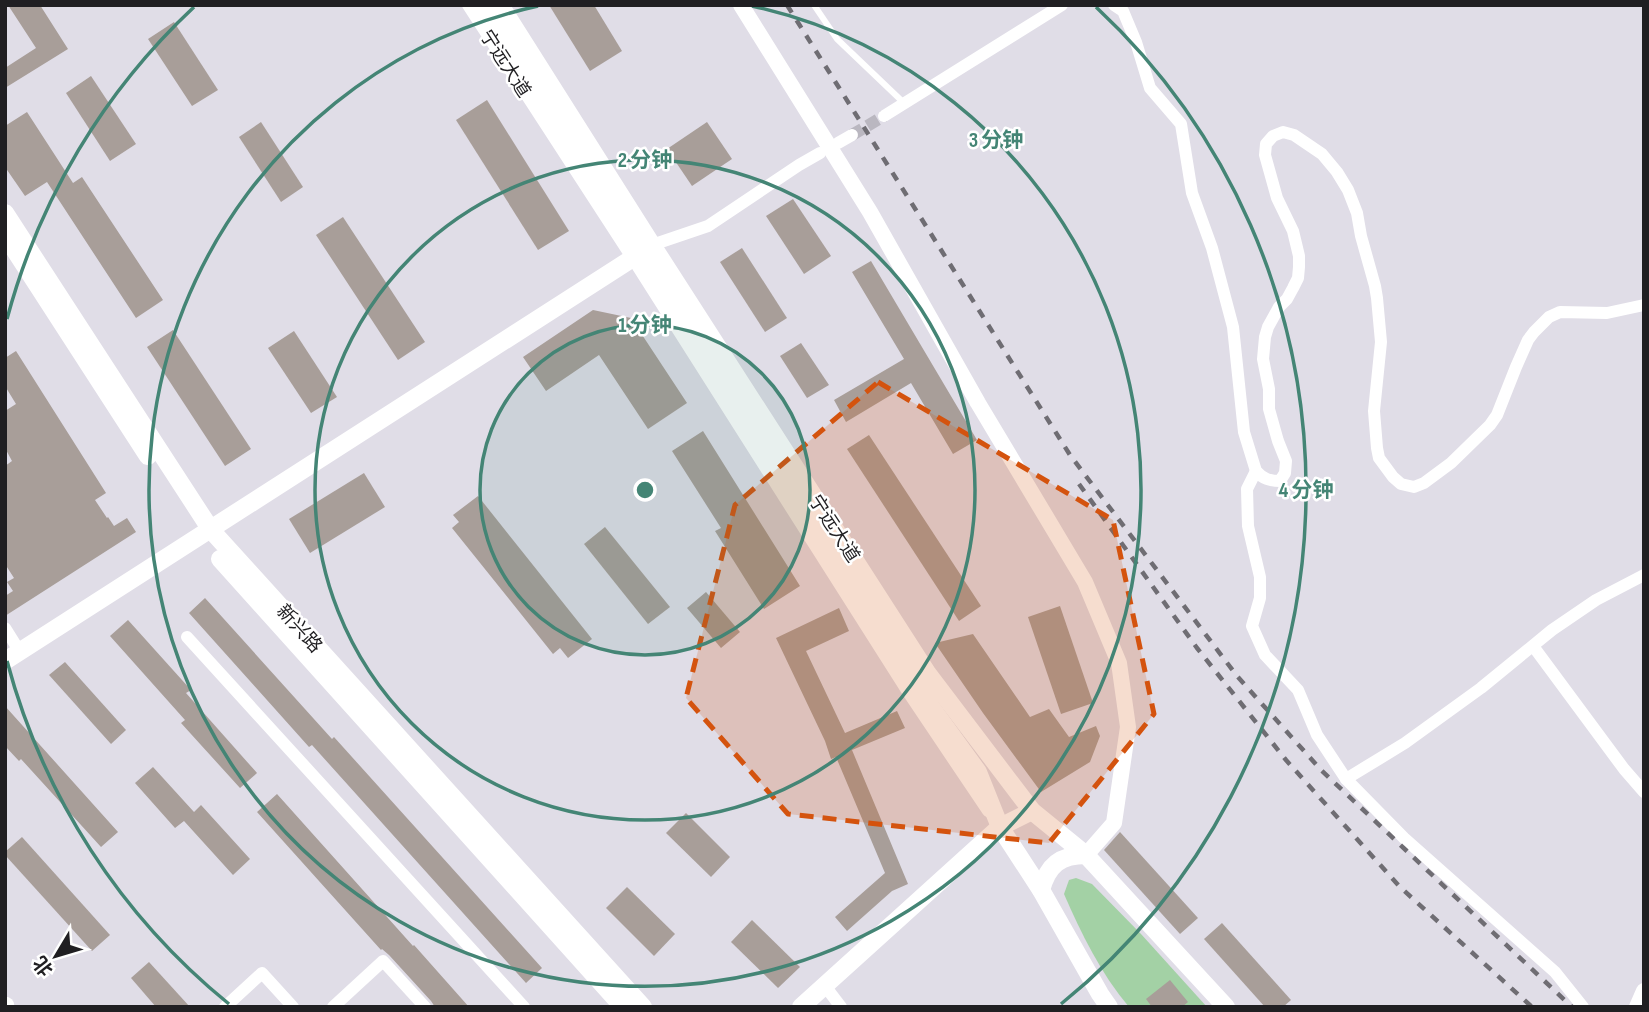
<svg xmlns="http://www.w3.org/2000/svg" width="1649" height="1012" font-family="'Sofia Sans Condensed','Noto Sans SC',sans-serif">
<rect width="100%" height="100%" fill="#e0dde7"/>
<path fill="#a3d1a5" d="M1076,878L1092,884L1141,934L1207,1007H1129C1101,974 1081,933 1064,894L1069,880Z"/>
<g fill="#a89e99">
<path d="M8,5H40L68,49L5,88V68L36,48Z"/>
<path d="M549,5H594L622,51L590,71Z"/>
<path d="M174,22L218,90L192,106L148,39Z"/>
<path d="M91,76L136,144L110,161L66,93Z"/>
<path d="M487,100L569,231L538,250L456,120Z"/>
<path d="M27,112L73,183L82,177L163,300L136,318L47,182L25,196L5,167V126Z"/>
<path d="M261,122L303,187L281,202L239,137Z"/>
<path d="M707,122L732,159L692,186L667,149Z"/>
<path d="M793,199L831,256L804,274L766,216Z"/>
<path d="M343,217L425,342L398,360L316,235Z"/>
<path d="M742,248L787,318L765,332L720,262Z"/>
<path d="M871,261L977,440L953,454L911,383L846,422L834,400L904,359L852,272Z"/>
<path d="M593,310L631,318L687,403L648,429L599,355L546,391L523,357Z"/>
<path d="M173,330L251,449L225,466L147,347Z"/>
<path d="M294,331L337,397L311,413L268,348Z"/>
<path d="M801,343L829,385L807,398L780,356Z"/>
<path d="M16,351L106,493L95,500L107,518L108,517L114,526L127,518L136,532L5,616V596L13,591L7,582L14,578L5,564V466L12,461L5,448V411L16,404L5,386V358Z"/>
<path d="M703,431L800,586L764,609L715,531L721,528L672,451Z"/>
<path d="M869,435L981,606L959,621L847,449Z"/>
<path d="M364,473L385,507L310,553L289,519Z"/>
<path d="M478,496L592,639L568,658L560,648L553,654L452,528L459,522L453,515Z"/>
<path d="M605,527L670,607L648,624L584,544Z"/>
<path d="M706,592L740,632L721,648L687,608Z"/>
<path d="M205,598L332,739L334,737L542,968L526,983L312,745L309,747L189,613Z"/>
<path d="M1060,606L1093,703L1061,714L1028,617Z"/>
<path d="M839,608L849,631L806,651L845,733L897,711L905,728L852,750L908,884L892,891L847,931L835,917L885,873L836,757L831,759L825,741L776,638Z"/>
<path d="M128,620L191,690L186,693L257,773L240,788L181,723L185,720L110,636Z"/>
<path d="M973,634L1030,717L1049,709L1069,737L1096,726L1100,736L1090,762L1041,792L983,713L935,643Z"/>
<path d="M65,662L126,730L111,744L49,675Z"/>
<path d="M5,706L118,832L101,847L21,759L19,761L5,746Z"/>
<path d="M153,767L194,812L201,805L250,859L233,875L184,821L175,828L135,783Z"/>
<path d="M277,794L413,946L414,945L469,1007H435L431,1001L389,955L382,949L381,950L257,812Z"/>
<path d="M686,813L730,857L711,877L666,833Z"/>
<path d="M1120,832L1198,918L1180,934L1104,850Z"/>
<path d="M22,837L110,935L92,951L5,855V852Z"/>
<path d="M627,887L675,934L654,956L606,908Z"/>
<path d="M752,920L800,967L778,988L731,942Z"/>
<path d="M1222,923L1291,1000L1283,1007H1265L1204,939Z"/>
<path d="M149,962L190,1007H156L131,978Z"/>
<path d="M1170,980L1188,1002L1182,1007H1152L1146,999Z"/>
</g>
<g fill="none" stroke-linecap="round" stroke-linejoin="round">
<path stroke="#bab7c0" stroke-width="12" stroke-dasharray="12 6" stroke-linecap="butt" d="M852,135L884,116"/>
<path stroke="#fff" stroke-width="6" d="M814,5L837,39L904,103"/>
<g stroke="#fff" stroke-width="12">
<path d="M468,5L633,259L908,692L988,811"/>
<path d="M1114,5L1123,11L1136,42L1150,88L1181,124L1192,193L1212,248L1233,327L1244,432L1256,471C1263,479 1270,481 1280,481L1285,473L1286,461L1278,441L1269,409V389L1263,359L1265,337L1268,327L1279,307L1287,299L1293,288L1298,278L1299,267V256L1293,231L1277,198L1265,155L1266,144L1273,136L1283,132L1294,135L1322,154L1337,172L1348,190L1357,213L1361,236L1375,286L1377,298L1381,342L1374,411L1377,448L1379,458L1393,477L1401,484L1414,487L1424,483L1451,463L1490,425L1497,415L1516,367L1528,340L1534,332L1549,317L1560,312L1607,313L1644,305"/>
<path d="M884,116L1062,5"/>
<path d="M838,143L852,135"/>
<path d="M652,245L708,226L799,165L820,153"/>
<path d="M1256,471L1247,489L1248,526L1260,577V598L1252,626L1265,655L1298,690L1317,735L1346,779L1404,838L1555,972L1583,1007"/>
<path d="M5,628L20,652"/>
<path d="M187,637L524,1007"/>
<path d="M1533,646L1624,769L1644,792"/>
<path d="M1346,779L1405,743L1481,688L1552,630L1596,600L1644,575"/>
<path d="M825,986L841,1007"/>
<path d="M225,1007L262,973L293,1007"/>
<path d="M333,1007L383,961L425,1007"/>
</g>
<g stroke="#fff" stroke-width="16">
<path d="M741,5L870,212L978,403L1085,582L1119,663L1128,727L1114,823L1086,855"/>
<path d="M1637,1007L1644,991"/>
</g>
<g stroke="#fff" stroke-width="18">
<path d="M481,5L641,255L771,455L913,682L978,772L1000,827L1041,890L1100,994L1109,1007"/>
<path d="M500,5L652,245L928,674L1032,811L1086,855L1226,1007"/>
<path d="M5,213L211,530L643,1007"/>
<path d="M5,235L148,456"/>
<path d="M220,559L623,1007"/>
<path d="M5,661L647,249"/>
<path d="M1041,890C1048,865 1060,855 1086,855"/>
<path d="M801,1007L1000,827L1032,811"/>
</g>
<path stroke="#fff" stroke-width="19" d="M5,1006V1007"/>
<g stroke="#6f6d73" stroke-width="4.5" stroke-dasharray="9 9" stroke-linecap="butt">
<path d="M787,5L1070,455L1237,676L1321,770L1572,1007"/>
<path d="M1079,484L1197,648L1286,760L1400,887L1532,1007"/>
</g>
</g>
<path fill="#d4530e" fill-opacity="0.2" stroke="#d4530e" stroke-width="5" stroke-dasharray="14 9" stroke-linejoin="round" d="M878,382L1113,520L1154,714L1049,843L788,814L686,698L735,505Z"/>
<circle cx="645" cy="490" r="165" fill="#448575" fill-opacity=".12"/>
<g fill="none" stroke="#448575" stroke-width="3.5">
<circle cx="645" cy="490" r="165"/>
<circle cx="645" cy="490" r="330"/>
<path d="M752 6A496 496 0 1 1 538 6"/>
<path d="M229 1004A661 661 0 0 1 7 661M7 319A661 661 0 0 1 194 7M1096 7A661 661 0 0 1 1061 1004"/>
</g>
<g text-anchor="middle" stroke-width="5" stroke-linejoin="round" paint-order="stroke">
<g font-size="19" fill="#201f22" stroke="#fff">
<text transform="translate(506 63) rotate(57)" y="7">宁远大道</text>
<text transform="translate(835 528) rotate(57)" y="7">宁远大道</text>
<text transform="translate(300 628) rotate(48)" y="7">新兴路</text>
</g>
</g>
<circle cx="645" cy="490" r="10" fill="#448575" stroke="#fff" stroke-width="3.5"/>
<g font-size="21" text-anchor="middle" font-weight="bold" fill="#448575" stroke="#fff" stroke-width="5" stroke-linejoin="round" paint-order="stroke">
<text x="996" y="147">3 分钟</text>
<text x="645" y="167">2 分钟</text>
<text x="645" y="332">1 分钟</text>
<text x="1306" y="497">4 分钟</text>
</g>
<rect width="1649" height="1012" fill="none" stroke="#201f22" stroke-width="14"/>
<g transform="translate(56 956) rotate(232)" stroke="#ffffff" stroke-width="5" paint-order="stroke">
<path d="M0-5L12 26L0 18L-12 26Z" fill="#201f22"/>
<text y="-10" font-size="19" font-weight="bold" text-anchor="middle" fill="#201f22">北</text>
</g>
</svg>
